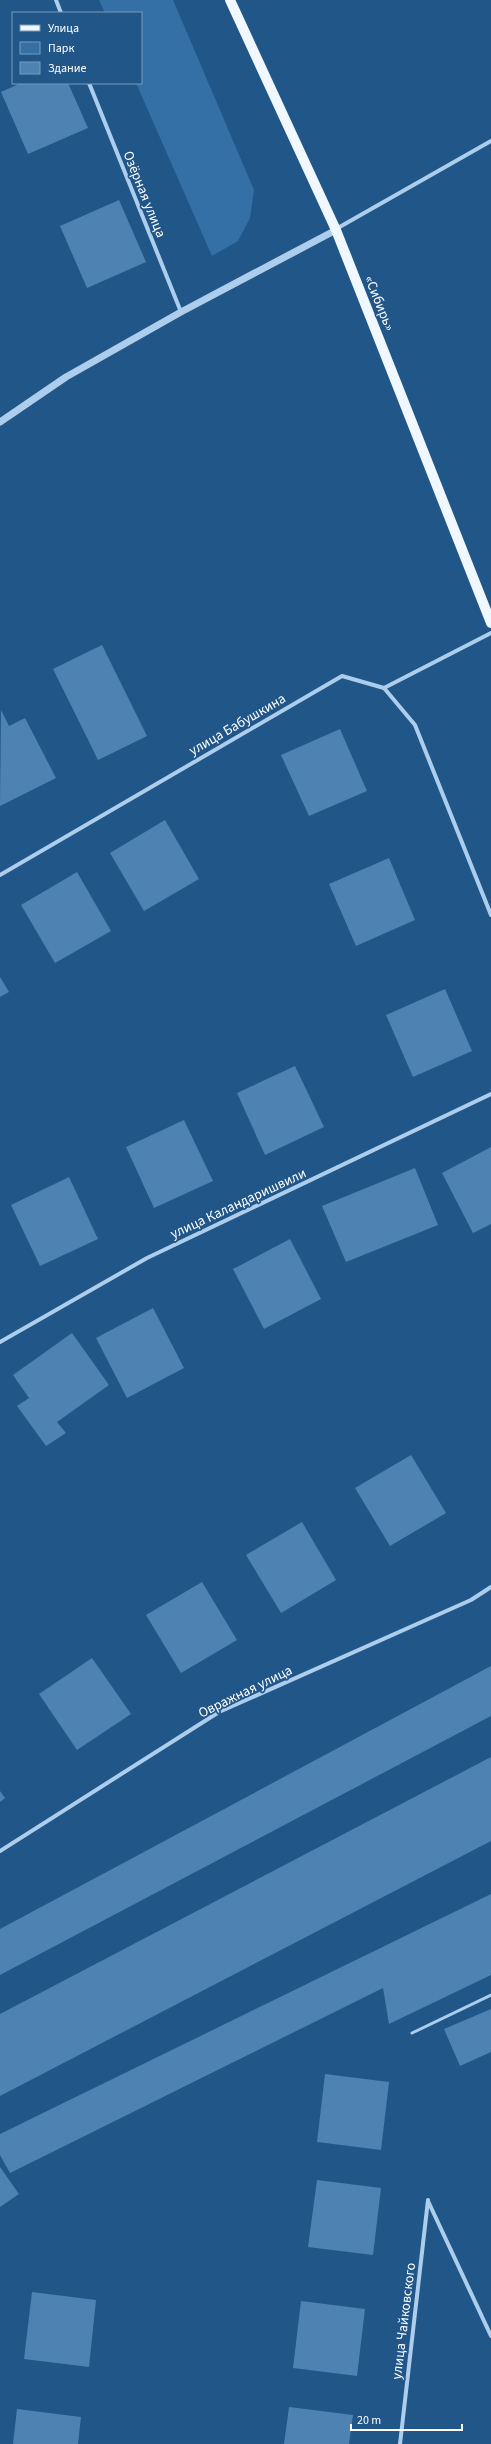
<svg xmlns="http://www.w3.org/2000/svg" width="491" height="2444" font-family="'Source Sans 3',sans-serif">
<rect width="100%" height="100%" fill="#215689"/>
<path fill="#3470a6" d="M99,0H173L254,190L250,218L238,241L212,256L136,83H141V13H105Z"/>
<g fill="#4d82b2">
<path d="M21,83H68L88,128L28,154L1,92Z"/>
<path d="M119,200L146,262L87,288L60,226Z"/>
<path d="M102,645L147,736L98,760L53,669Z"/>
<path d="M1,710L9,726L25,718L56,778L0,806Z"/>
<path d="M340,729L367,791L309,816L281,755Z"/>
<path d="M165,820L199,879L144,911L110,853Z"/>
<path d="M389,858L415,920L356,946L329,884Z"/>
<path d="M77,872L111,931L55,963L21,905Z"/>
<path d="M0,977L9,992L0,997Z"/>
<path d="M445,989L472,1051L413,1077L386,1015Z"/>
<path d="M295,1066L324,1127L265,1155L237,1093Z"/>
<path d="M184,1120L213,1181L154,1208L126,1147Z"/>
<path d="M491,1147V1224L473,1233L442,1173Z"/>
<path d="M415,1168L438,1225L346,1262L322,1206Z"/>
<path d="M69,1177L98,1239L40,1266L11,1205Z"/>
<path d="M290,1239L321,1299L264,1329L233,1269Z"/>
<path d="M153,1308L184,1368L127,1398L96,1338Z"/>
<path d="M72,1333L109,1385L57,1422L66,1433L46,1446L17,1406L29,1398L13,1375Z"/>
<path d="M411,1455L446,1513L390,1546L355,1488Z"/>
<path d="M302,1522L336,1580L281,1613L246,1555Z"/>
<path d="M202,1582L237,1640L181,1673L146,1615Z"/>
<path d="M92,1658L131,1714L77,1750L39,1694Z"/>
<path d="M491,1666V1716L0,1975V1929Z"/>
<path d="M491,1757V1841L0,2096V2014Z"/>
<path d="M0,1791L5,1798L0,1802Z"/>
<path d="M491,1894V1975L389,2024L383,1988L10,2173L0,2155V2134Z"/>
<path d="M491,2009V2052L460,2066L444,2029Z"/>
<path d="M325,2074L389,2082L381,2150L317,2142Z"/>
<path d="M0,2167L19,2194L0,2207Z"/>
<path d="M317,2180L381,2188L373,2255L308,2247Z"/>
<path d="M32,2292L96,2300L89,2367L24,2359Z"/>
<path d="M301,2301L365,2309L357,2376L293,2368Z"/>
<path d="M289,2407L353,2415L349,2444H284Z"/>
<path d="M17,2409L81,2417L78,2444H13Z"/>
</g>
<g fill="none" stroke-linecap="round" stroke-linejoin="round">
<path stroke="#accdeb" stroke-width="3" d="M412,2033L491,1995"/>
<g stroke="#accdeb" stroke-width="4">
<path d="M56,0L61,13"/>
<path d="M89,83L181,312"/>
<path d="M336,229L491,141"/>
<path d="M384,688L415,725L491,915"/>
<path d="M0,875L342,676L384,688L491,633"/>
<path d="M0,1342L147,1258L491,1094"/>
<path d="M0,1851L219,1712L471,1600L491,1587"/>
<path d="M428,2201L491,2336"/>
<path d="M400,2444L428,2200"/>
</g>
<path stroke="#accdeb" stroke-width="7" d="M0,422L66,377L181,312L336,230"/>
<path stroke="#f0f7fe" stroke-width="10" d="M230,0L336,230L491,623"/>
</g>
<g text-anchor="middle" stroke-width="3.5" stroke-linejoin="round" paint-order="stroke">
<g font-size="14" fill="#fff" stroke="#215689">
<text transform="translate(145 194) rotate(68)" y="5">Озёрная улица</text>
<text transform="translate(380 303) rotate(68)" y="5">«Сибирь»</text>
<text transform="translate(237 724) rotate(-30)" y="5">улица Бабушкина</text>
<text transform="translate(238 1203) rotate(-25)" y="5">улица Каландаришвили</text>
<text transform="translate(245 1691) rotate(-26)" y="5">Овражная улица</text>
<text transform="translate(403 2321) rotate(-83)" y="5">улица Чайковского</text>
</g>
</g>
<rect x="12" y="12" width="130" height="72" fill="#215689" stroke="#7a9ab8"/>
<rect x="20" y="25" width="20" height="6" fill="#f0f7fe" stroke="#7a9ab8"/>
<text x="48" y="32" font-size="12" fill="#ffffff">Улица</text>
<rect x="20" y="42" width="20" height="12" fill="#3470a6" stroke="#7a9ab8"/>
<text x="48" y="52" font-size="12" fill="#ffffff">Парк</text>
<rect x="20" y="62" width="20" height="12" fill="#4d82b2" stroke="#7a9ab8"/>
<text x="48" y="72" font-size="12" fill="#ffffff">Здание</text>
<path d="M351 2424v6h111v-6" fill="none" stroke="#ffffff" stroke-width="2"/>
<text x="357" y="2424" font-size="12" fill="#ffffff" stroke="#215689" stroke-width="3" paint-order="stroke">20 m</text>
</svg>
